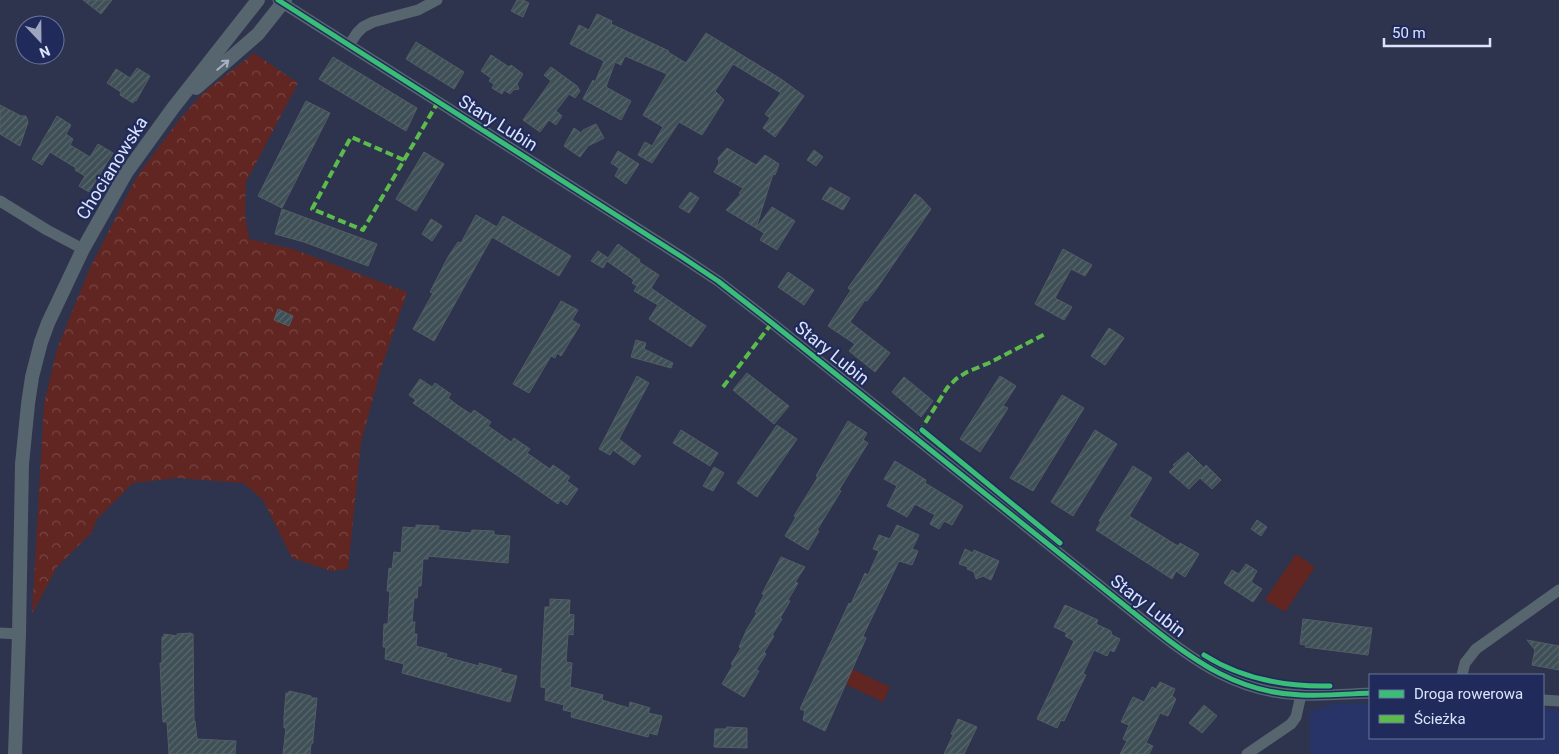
<svg xmlns="http://www.w3.org/2000/svg" width="1559" height="754" font-family="Roboto,sans-serif">
<defs>
<pattern id="forest-crowns" width="20" height="18" patternUnits="userSpaceOnUse" patternTransform="scale(1.25)"><rect width="20" height="18" fill="#612621"/><path d="M2 6a3 3 0 1 1 6 0M12 15a3 3 0 1 1 6 0" fill="none" stroke="#774542"/></pattern>
<pattern id="building-hatch" width="6" height="6" patternUnits="userSpaceOnUse" patternTransform="scale(1.25)"><rect width="6" height="6" fill="#3f4f56"/><path d="M-1 1l2-2M0 6l6-6M5 7l2-2" fill="none" stroke="#5a686f"/></pattern>
</defs>
<rect width="100%" height="100%" fill="#2e334e"/>
<path fill="#283467" d="M1370,703V738H1543V708L1559,710V754H1310V712L1334,704Z"/>
<g fill="#612621">
<path d="M1296,554L1315,567L1285,612L1265,600Z"/>
<path d="M852,669L890,687L883,702L845,684Z"/>
</g>
<path fill="url(#forest-crowns)" d="M254,53L298,83L246,182L245,215L249,239L293,249L407,292L380,372L361,443L348,569L331,571L292,558L263,500L243,483L177,478L133,483L97,519L92,532L57,567L32,614L44,404L57,349L89,270L136,178L178,121L203,93Z"/>
<g fill="url(#building-hatch)" stroke="#525e64">
<path d="M83,0H112L101,14Z"/>
<path d="M517,0H523L529,3L523,17L511,11Z"/>
<path d="M597,14L612,21L611,24L669,51L668,52L686,63L706,33L781,79L804,96L775,137L763,128L770,118L765,114L781,93L733,64L715,91L724,100L702,135L679,122L652,163L638,155L645,142L652,146L663,127L643,115L667,74L625,56L621,65L615,62L606,87L631,101L621,120L583,99L593,80L595,82L604,61L570,44L579,25L589,30Z"/>
<path d="M416,42L464,72L454,89L406,59Z"/>
<path d="M491,55L509,67L511,65L523,74L517,84L519,89L513,90L510,94L504,90L502,94L492,88L494,84L489,81L491,78L481,71Z"/>
<path d="M333,57L417,108L406,131L319,79Z"/>
<path d="M551,67L577,86L580,91L575,98L569,94L556,111L562,116L556,125L549,120L540,132L523,120L551,81L544,75Z"/>
<path d="M137,68L150,76L136,101L135,100L133,103L120,95L121,92L107,83L116,69L130,78Z"/>
<path d="M306,101L330,113L282,208L258,196Z"/>
<path d="M0,105L21,116H26L28,122L20,146L0,134Z"/>
<path d="M57,116L71,125L66,134L73,139L70,145L90,157L98,144L113,153L89,192L79,186L85,176L75,170L76,168L50,152L42,165L32,159Z"/>
<path d="M596,124L604,138L588,146L580,157L564,146L574,128L581,133L583,130Z"/>
<path d="M727,148L756,165L765,155L779,164L775,175L773,174L756,228L726,210L741,194L739,193L743,188L714,172L719,163L718,158Z"/>
<path d="M814,150L823,157L816,166L807,160Z"/>
<path d="M618,151L639,164L626,184L615,176L619,168L611,163Z"/>
<path d="M424,152L444,164L416,211L396,199Z"/>
<path d="M830,187L850,198L843,210L822,199Z"/>
<path d="M690,192L699,198L689,213L679,207Z"/>
<path d="M915,194L921,198L931,209L877,288L867,301L865,300L850,322L890,353L875,372L849,351L855,344L828,326L851,290L848,288Z"/>
<path d="M772,207L795,221L777,250L760,240L764,233L756,228Z"/>
<path d="M282,209L377,244L368,266L304,242L275,234Z"/>
<path d="M476,215L497,227L503,216L571,256L559,276L492,237L434,341L413,329L433,293L430,292L448,257L458,242L461,243Z"/>
<path d="M431,219L442,226L432,241L422,234Z"/>
<path d="M618,244L640,260L639,262L659,275L651,288L706,326L691,347L649,319L658,305L634,291L637,286L632,283L634,280L607,261L603,268L591,261L598,251L608,258Z"/>
<path d="M1063,249L1092,265L1085,276L1071,269L1055,298L1072,307L1064,320L1035,304Z"/>
<path d="M788,272L814,290L804,305L778,287Z"/>
<path d="M561,301L578,310L572,320L580,325L561,356L557,353L555,358L551,356L529,393L513,384Z"/>
<path d="M278,309L293,316L289,326L274,320Z"/>
<path d="M1109,328L1124,338L1105,365L1091,356Z"/>
<path d="M636,340L646,343L644,349L673,363L671,368L631,357Z"/>
<path d="M747,373L789,406L774,424L733,390Z"/>
<path d="M637,376L649,383L619,439L641,456L634,465L613,450L610,455L599,449Z"/>
<path d="M1000,376L1016,386L1003,406L1008,408L980,452L960,439Z"/>
<path d="M904,377L933,401L921,417L892,392Z"/>
<path d="M420,379L432,387L435,383L451,394L448,398L460,407L471,414L474,410L491,422L488,426L511,442L514,438L530,449L527,453L550,469L553,465L570,477L567,481L578,489L567,505L560,500L558,504L413,403L416,400L409,395Z"/>
<path d="M1062,395L1084,408L1033,491L1010,478Z"/>
<path d="M848,421L867,433L863,440L868,443L839,490L841,491L817,530L819,531L808,550L785,536L796,517L794,516L818,477L816,476Z"/>
<path d="M777,425L797,439L757,497L737,483Z"/>
<path d="M681,430L718,453L710,466L673,443Z"/>
<path d="M1095,430L1117,444L1073,516L1051,502Z"/>
<path d="M1188,452L1204,468L1206,465L1221,480L1212,489L1200,478L1189,489L1169,472L1175,466L1173,465Z"/>
<path d="M895,461L926,480L925,483L963,506L952,525L944,521L939,529L930,524L935,515L915,504L907,517L887,506L897,486L884,479Z"/>
<path d="M1133,466L1152,478L1129,516L1178,546L1180,543L1199,554L1185,577L1176,571L1172,579L1096,530L1101,522L1099,521L1102,516Z"/>
<path d="M714,467L724,473L713,491L703,486Z"/>
<path d="M1257,520L1267,527L1261,536L1251,529Z"/>
<path d="M416,525L439,526L438,530L471,533L472,530L494,531V535L510,536L508,563L428,556V559H423L421,586H418L417,598H414L412,622H415L414,634H417L416,646L447,654L446,657L479,666V663L502,669L500,672L517,676L510,702L402,673L404,664L385,659L386,647H383L384,624H388L390,591H387L389,568L392,569L394,552L401,553L403,527L416,528Z"/>
<path d="M897,525L919,535L912,549L918,551L912,565L899,561L863,636L866,638L825,731L803,720L805,711L800,709L849,603L851,604L865,573L868,575L879,551L873,549L879,535L890,539Z"/>
<path d="M965,549L973,553L974,550L999,561L991,580L983,576L976,579L974,572L967,569L968,567L959,564Z"/>
<path d="M781,557L805,567L795,582L798,583L788,600L790,601L780,618L782,619L772,635L774,636L764,652L766,654L756,670L759,671L744,697L722,684L733,665L731,664L741,648L739,647L747,629L757,613L755,612L764,595L762,594Z"/>
<path d="M1246,564L1257,571L1251,582L1262,589L1253,602L1224,583L1232,570L1239,574Z"/>
<path d="M550,599L570,600L569,614L574,615L573,635L568,634L566,662L572,663L570,687L603,695L602,700L629,708L630,702L650,708L648,713L662,716L657,735L649,733L648,737L571,717L572,712L563,710L564,705L545,700L546,688L541,687V675L545,607H550Z"/>
<path d="M1065,605L1098,620L1096,624L1111,631L1112,635L1120,639L1114,652L1110,650L1107,656L1094,650L1083,674L1086,675L1079,689L1064,721L1061,720L1057,728L1037,719L1074,641L1065,636L1067,633L1054,627Z"/>
<path d="M1303,619L1372,628L1368,655L1305,647L1306,645L1300,644Z"/>
<path d="M191,633V634H193L194,721H195L197,739L236,741L235,754H169L167,722H163L160,663H162V637H164V634L177,636V634Z"/>
<path d="M1527,640L1559,646V670L1532,665L1535,650Z"/>
<path d="M1160,682L1175,689L1172,696L1176,699L1168,716L1160,713L1146,743L1153,746L1149,754H1120L1127,741L1123,739L1129,725L1121,722L1133,697L1144,702L1152,687L1156,689Z"/>
<path d="M289,691L311,696V698H317L313,739V743L311,744L310,754H283L286,728H284V717L286,693H289Z"/>
<path d="M1204,705L1217,716L1202,733L1189,723Z"/>
<path d="M958,719L977,727L964,754H944L953,735L951,734Z"/>
<path d="M727,727L747,728V748L714,747L715,729H726Z"/>
</g>
<g fill="none" stroke-linecap="round" stroke-linejoin="round">
<g stroke="#56656e" stroke-width="11">
<path d="M278,0L682,257L718,281L772,323L1149,625C1195,662 1239,693 1301,695C1324,696 1347,694 1370,693"/>
<path d="M349,45L357,33L363,27L373,22L418,10L437,0"/>
<path d="M0,201L47,230L83,249"/>
<path d="M0,633L19,634"/>
<path d="M1462,675L1465,663L1476,649L1559,590"/>
<path d="M1543,700L1559,701"/>
<path d="M1247,754L1291,724L1296,717L1301,695"/>
</g>
<g stroke="#56656e" stroke-width="14">
<path d="M196,88L258,34L285,0"/>
<path d="M15,754L19,634L22,464L28,404L32,377L41,342L48,323L83,249L126,173L173,108L258,0"/>
</g>
<g stroke="#5cbc4b" stroke-width="4" stroke-dasharray="8 4" stroke-linecap="butt">
<path d="M404,160L351,137L312,209L363,230L438,102"/>
<path d="M723,387L772,323"/>
<path d="M919,433L947,388L956,379L967,372L989,363L1047,333"/>
</g>
<g stroke="#202b5c" stroke-width="8">
<g id="cycleway">
<path d="M278,0L682,257L718,281L772,323L1149,625C1195,662 1239,693 1301,695C1324,696 1347,694 1370,693"/>
<path d="M922,430L1060,543"/>
<path d="M1204,655C1242,679 1285,687 1330,686"/>
</g>
</g>
<use href="#cycleway" stroke="#3abd76" stroke-width="5"/>
</g>
<defs><path id="oneway-shaft" d="M-6 0H5M1.5-3L5.5 0L1.5 3" fill="none" stroke-width="1.6" stroke-linecap="round" stroke-linejoin="round" transform="scale(1.25)"/></defs>
<use stroke="#a6b1c3" href="#oneway-shaft" transform="translate(223 65) rotate(-40)"/>
<g text-anchor="middle" stroke-width="4.5" stroke-linejoin="round" paint-order="stroke">
<g font-size="18" fill="#dbe4fc" stroke="#202b5c">
<text transform="translate(498 123) rotate(32)" y="6">Stary Lubin</text>
<text transform="translate(112 168) rotate(-58)" y="6">Chocianowska</text>
<text transform="translate(832 353) rotate(39)" y="6">Stary Lubin</text>
<text transform="translate(1148 606) rotate(38)" y="6">Stary Lubin</text>
</g>
</g>
<rect x="1369" y="674" width="175" height="65" fill="#202b5c" stroke="#6b759c"/>
<rect x="1379" y="690" width="25" height="8" fill="#3abd76" stroke="#6b759c"/>
<text x="1414" y="699" font-size="15" fill="#dbe4fc">Droga rowerowa</text>
<rect x="1379" y="715" width="25" height="8" fill="#5cbc4b" stroke="#6b759c"/>
<text x="1414" y="724" font-size="15" fill="#dbe4fc">Ścieżka</text>
<g transform="translate(40 40) rotate(158)"><circle r="24" fill="#202b5c" stroke="#6b759c"/>
<path d="M0-4L9 19L0 12L-9 19Z" fill="#9ea6bf"/>
<text y="-8" font-size="14" font-weight="bold" text-anchor="middle" fill="#dbe4fc">N</text>
</g>
<path d="M1384 38v8h106v-8" fill="none" stroke="#dbe4fc" stroke-width="2.5"/>
<text x="1392" y="38" font-size="15" fill="#dbe4fc" stroke="#202b5c" stroke-width="4" paint-order="stroke">50 m</text>
</svg>
